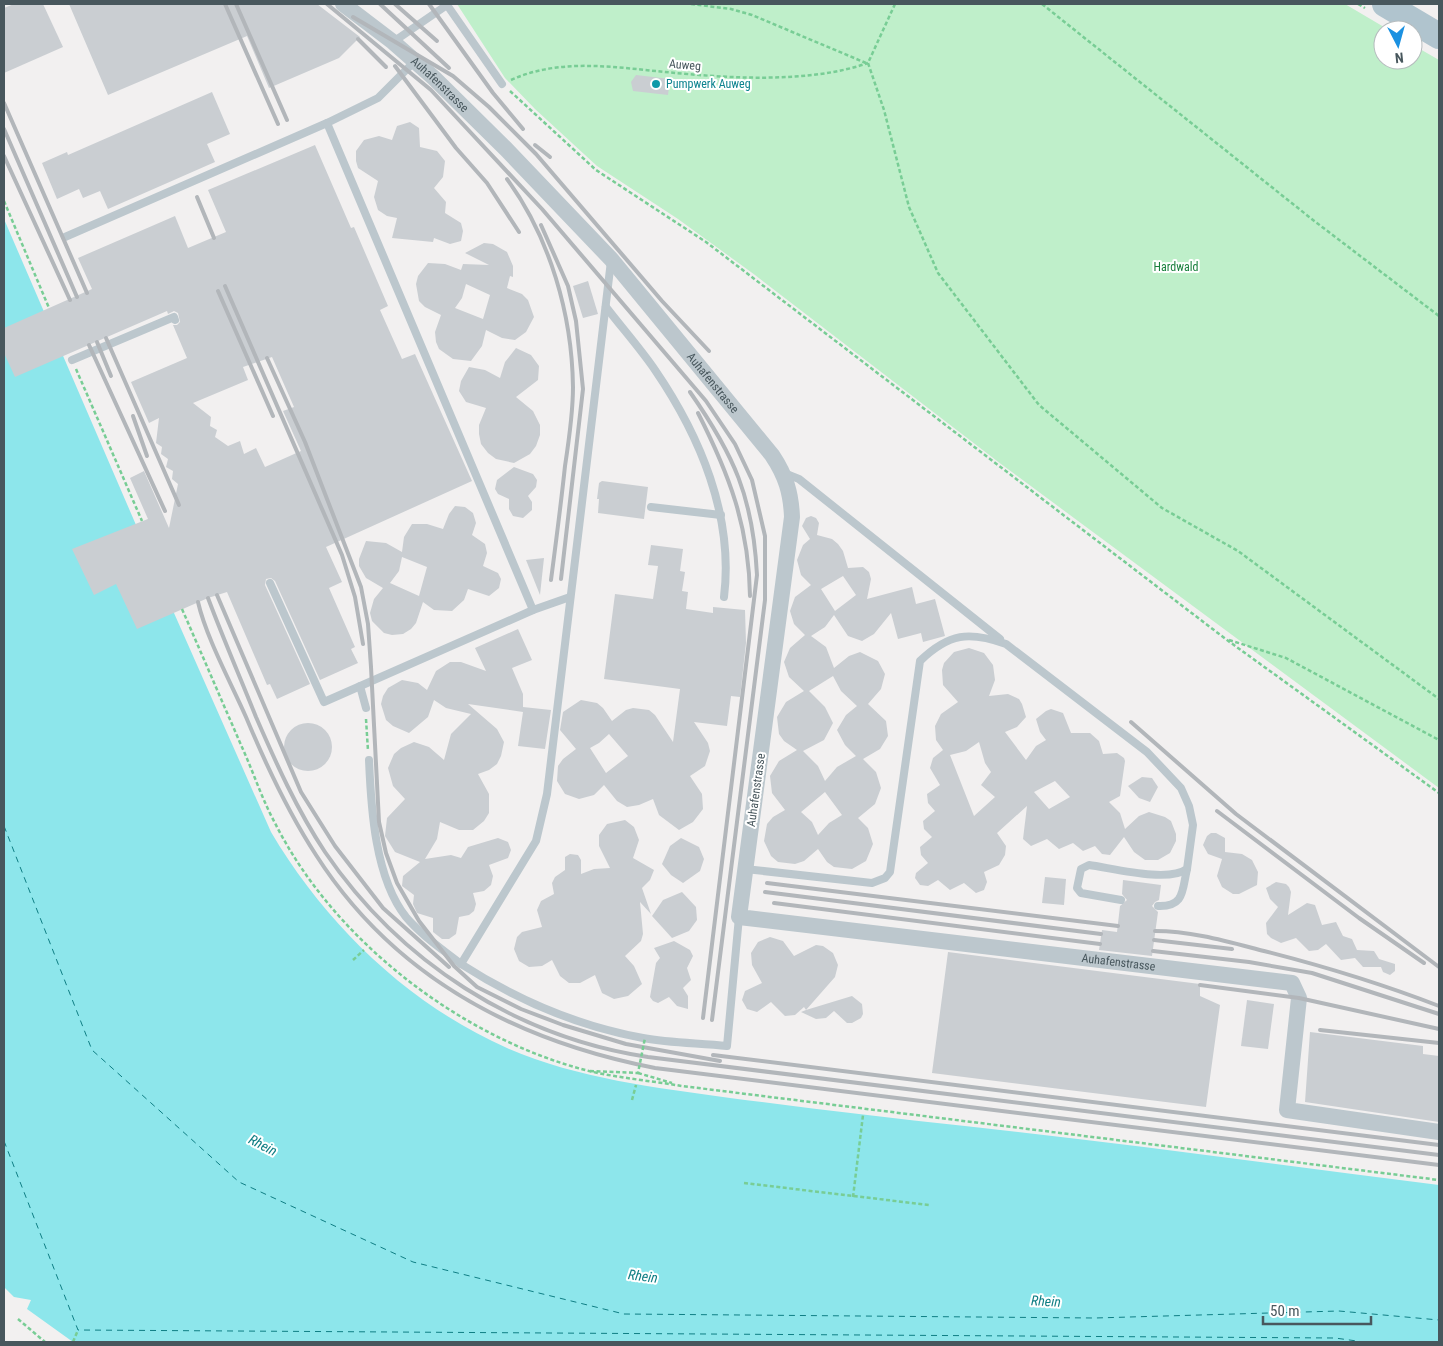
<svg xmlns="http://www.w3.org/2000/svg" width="1443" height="1346" font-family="'Roboto Condensed',sans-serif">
<rect width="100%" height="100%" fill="#f2f0f0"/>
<path fill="#bfefca" d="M457,4H1345L1389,30H1383V60H1413V45L1439,60V788L1001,464L755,275L678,219L597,166L535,109L505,78Z"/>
<path fill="#8de6eb" d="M4,219L174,613L271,832C326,925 408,1004 507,1048C579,1079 654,1087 730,1098C808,1108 886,1118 965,1126C1123,1143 1281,1165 1439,1185V1342H73L27,1309L31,1300L14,1297L4,1287Z"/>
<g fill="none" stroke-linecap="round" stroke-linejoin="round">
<g stroke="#0f7e84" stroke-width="1" stroke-dasharray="6 5" stroke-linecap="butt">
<path d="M4,826L92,1050L239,1182L413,1262L624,1314L1095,1318L1339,1311L1439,1320"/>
<path d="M4,1141L78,1330L1335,1338L1364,1342"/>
</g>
</g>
<g fill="#caced2" fill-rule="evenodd">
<path d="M14,4H43L63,47L4,73V8Z"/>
<path d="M69,4H317L360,37L339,58L269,88L247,36L108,95Z"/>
<path d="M636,75L670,79L668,95L633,91L631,82Z"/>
<path d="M212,92L230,134L207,144L215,162L108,209L100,191L83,198L79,189L57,199L42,163L67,152L68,155Z"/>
<path d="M410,122L419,128L420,147L437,151L445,161L443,177L434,188L446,202L445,213L461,223L463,231L461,241L450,244L434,238L433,242L392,238L397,218L387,216L378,210L374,197L378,181L358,168L356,161V151L364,140L379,136L392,140L397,126Z"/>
<path d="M315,145L351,228L354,227L388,306L380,310L402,359L415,354L472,481L326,547L342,582L329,588L355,647L351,649L358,663L320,680L275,581L271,578L266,579L265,585L310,684L277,699L270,684L267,685L227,592L208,598L137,629L116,584L94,595L72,549L148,519L130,478L144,471L169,528L178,484L172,479L173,471L166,467L168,459L161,454L162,447L156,443L159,418L149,423L131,382L187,358L173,325H177L180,322L178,313L174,311L168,314L167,311L15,377L4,353V328L92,289L78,258L175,216L188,248L226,232L208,190ZM272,357L294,407L283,411L301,451L265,467L256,448L244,454L240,441L228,446L215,437L217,430L210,426L211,417L193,403L248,380L243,367Z"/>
<path d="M484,243L493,244L507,252L513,266V277L510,276L507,288L522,294L528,300L534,317L526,332L515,340L502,338L486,330L482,346L471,361L453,359L439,349L436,342L435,332L441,315L425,307L419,301L416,284L418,276L428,263L445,264L461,270L463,264L489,265L465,253ZM466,284L490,295L483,319L455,308L462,298Z"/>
<path d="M588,281L598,314L583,318L573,286Z"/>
<path d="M516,348L531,355L539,366L538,380L516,397L533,411L540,425V435L536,446L530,454L514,463L496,459L488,453L481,444L479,434V425L486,408L466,402L459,391L461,381L469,367L485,370L500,378L505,362Z"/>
<path d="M514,467L533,474L537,480L536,487L528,496L532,502V510L523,518L513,516L509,509V499L498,494L495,489L497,480Z"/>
<path d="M602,481L648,487L644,519L598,513L599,499H597L599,483Z"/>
<path d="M455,506L465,507L473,513L476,523L472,535L485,544L487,553L483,566L498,573L501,579L499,588L489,596L468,589L464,600L452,611L434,610L423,602L416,623L411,629L403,634L392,635L384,633L372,621L370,613L374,599L383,588L366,578L359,566V559L366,541L386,543L402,552L404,537L412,524H427L443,529L449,514ZM402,557L427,567L419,596L390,583L399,571Z"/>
<path d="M811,516L816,518L819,523L817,535L832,539L838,544L843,551L848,568L863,567L869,572L871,579L867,599L912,587L916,604L935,599L945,636L923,642L921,633L898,639L891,613L874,634L862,641L848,636L834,615L825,627L811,636L826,647L834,668L849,656L860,652L878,661L885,674L881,689L868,704L886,721L888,736L880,749L863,759L876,772L881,788L875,804L858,818L868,828L873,844L866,861L852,869L834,867L827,862L818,849L804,861L795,864L778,862L771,856L764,841L767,824L773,817L785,810L772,793L770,776L779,761L797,750L784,741L779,734L777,717L786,702L804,691L789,677L784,662L790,648L805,635L794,624L790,611L795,597L811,585L801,575L797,560L803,545L810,539L802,526L806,518ZM843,576L856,595L835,611L821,589ZM833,676L841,691L857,706L846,715L837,730L845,745L856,756L837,767L825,781L818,766L803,751L824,740L833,723L825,707L809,691ZM825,792L842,815L829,823L818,835L812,822L801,812Z"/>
<path d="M651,545L683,549L680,571L685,572L682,591L688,592L686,609L713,613V607L745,610L746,643L740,697L731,696L727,726L694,722L708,743L710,751L705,766L690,776L702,794L703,809L693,822L679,830L659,815L653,799L639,805L627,807L617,801L604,785L594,795L579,799L565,794L557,781L558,766L563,759L576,749L560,730L563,712L581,700L597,703L603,708L612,721L626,710L633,708L649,710L655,715L673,742L680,689L604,679L615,594L653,599L658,566L648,565ZM609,734L628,756L606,773L590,748L599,743Z"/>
<path d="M544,558L540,595L526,560Z"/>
<path d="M518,629L532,660L512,668L523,694V707L551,710L545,749L518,746L523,712L468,704L497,729L504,742L501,756L497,764L489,770L478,774L489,794V813L484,821L473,830H459L440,822L437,839L425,859L451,855L461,858L468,847L498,838L508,842L511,850L508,858L489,865L493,876L491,885L484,891L473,893L476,904L474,911L469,915L459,917L456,934L449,939H442L433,932V918L417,913L413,904L414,895L402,886L403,876L420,862L395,852L385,836L387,818L405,799L393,786L388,768L394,754L401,748L414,742L429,747L444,760L451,734L471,714L446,708L434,700L428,717L409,733L393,726L386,720L381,704L383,696L388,688L402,680L418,683L427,690L436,671L450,662H461L486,671L475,648Z"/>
<path d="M969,648L984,653L993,665L995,680L989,696L1008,694L1019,699L1022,704L1026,717L1017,727L1005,732L1026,760L1036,746L1046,740L1040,732L1036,719L1046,711L1051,709L1063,713L1071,733H1090L1099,741L1103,754L1117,753L1124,758L1125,761L1120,796L1109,802L1120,813L1125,829L1139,816L1149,812L1165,817L1171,821L1176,834V841L1170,853L1158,860H1145L1134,852L1124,837L1110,855L1102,854L1095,846L1083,851L1073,843L1059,849L1047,839L1031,846L1023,839L1027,806L997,833L1006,846L1005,855L999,865L984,872L987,882L984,890L976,893L964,883L950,890L938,880L928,886L920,885L915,878L916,873L928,863L921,855L920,847L932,837L924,829L923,821L935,811L928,803L927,794L940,785L930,768L933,758L943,750L936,740L935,726L941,714L958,702L943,685L942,670L944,663L954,652ZM979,742L985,763L991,772L981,785L995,797L974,816L950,755L966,751ZM1055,781L1070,797L1049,809L1034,792Z"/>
<circle cx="308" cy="747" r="24"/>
<path d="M1142,777L1152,778L1158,787L1150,802L1139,798L1128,786Z"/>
<path d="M625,820L634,827L639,840L633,858L654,870L650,880L642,888L651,914L640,902L643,934L641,941L625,956L634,966L642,984L628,996L614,999L602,993L595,975L580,983H569L560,976L552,960L542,966L529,967L519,961L514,949L517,937L522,932L542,927L537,910L541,901L554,894L552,883L555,877L565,870V857L570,854L578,855L581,860V874L594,869L610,868L599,846V835L607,824Z"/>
<path d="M1211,833H1216L1225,838V852L1242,854L1252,860L1258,872L1257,885L1239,894H1233L1222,887L1217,876L1222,859L1208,854L1203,845L1207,836Z"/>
<path d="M681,838L699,847L704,859L700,871L683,883L671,875L662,864L670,846Z"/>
<path d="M1045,877L1066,879L1064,905L1042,903Z"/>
<path d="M1123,880L1161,885L1159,900L1155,902L1152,906L1158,912L1152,956L1099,950L1102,930L1117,932L1120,906L1127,900L1122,894Z"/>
<path d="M1276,882L1286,884L1289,887L1291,892L1288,915L1307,903L1315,905L1322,925L1336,922L1343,936L1352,939L1357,950L1374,951L1379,959L1395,964V971L1390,975L1383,972L1381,967H1363L1355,958L1341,960L1326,944L1318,950L1309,951L1296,938L1281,943L1271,938L1267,934L1266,923L1278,907L1270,899L1266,888Z"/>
<path d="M682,892L696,907L697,920L689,931L672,938L652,916L663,900Z"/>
<path d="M770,937L783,941L794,956L816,945L823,946L833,953L838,965L835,977L806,1010L852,996L862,1004L863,1014L861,1018L852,1023H847L834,1011L826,1018L816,1019L801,1012L806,1010L804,1007L795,1015L785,1016L771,1002L757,1012L747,1009L742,1000L745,991L762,983L752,965L751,953L758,942Z"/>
<path d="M674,941L690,950L693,956L687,968L691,980L683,988L688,996V1009L677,1006L669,997L658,1003L653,1001L650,997L656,963L660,958L654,948Z"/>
<path d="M948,952L1200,984V996L1220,1005L1206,1107L932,1073Z"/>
<path d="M1247,1000L1274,1004L1268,1049L1241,1046Z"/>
<path d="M1310,1032L1423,1046V1054L1439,1056V1122L1305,1102Z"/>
</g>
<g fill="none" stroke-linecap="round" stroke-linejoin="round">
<g stroke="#78cd95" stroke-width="2.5" stroke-dasharray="4 2.5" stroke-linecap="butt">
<path d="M691,4L731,9L752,15L866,63"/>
<path d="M895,4L868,63L884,110L909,207L938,273L1039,405L1162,508L1238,551L1439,699"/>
<path d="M1042,4L1313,220L1439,316"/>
<path d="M1358,4L1365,8"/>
<path d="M511,80C559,58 614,67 665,72C727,78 808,84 868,63"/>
<path d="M510,91L596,170L706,242L1227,640L1439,793"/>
<path d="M4,201L49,308"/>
<path d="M76,369L142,521"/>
<path d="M182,609C203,657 224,706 245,754C255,777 263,801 275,823C334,941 462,1039 589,1071C619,1078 652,1081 682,1086L1439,1180"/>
<path d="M1229,640L1286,658L1439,740"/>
<path d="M366,719L368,751"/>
<path d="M353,960L364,950"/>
<path d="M638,1073L672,1083"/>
<path d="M632,1100L636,1085"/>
<path d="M744,1183L929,1205"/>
<path d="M853,1197L863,1115"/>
<path d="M18,1319L45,1342"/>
<path d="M73,1342L78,1330"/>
</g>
<g stroke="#bcc7cd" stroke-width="8">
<path d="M393,42L447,5L502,84"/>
<path d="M327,123L378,98L415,61"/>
<path d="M65,237L327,123L533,610"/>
<path d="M611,261L547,794L536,841L461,964C517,1000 577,1026 643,1038C670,1043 699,1043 727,1046L739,917"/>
<path d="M606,307C622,328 640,348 655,370C700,436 734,516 724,597"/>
<path d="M72,360L174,317L175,320"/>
<path d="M784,473L799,479L1000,639"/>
<path d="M651,507L721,515"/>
<path d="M270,583L324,702L533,610L570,597"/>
<path d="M360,686L366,708"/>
<path d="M369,760C371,808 375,878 406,917C421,935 442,949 461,964"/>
<path d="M745,869L872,883L885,878L890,872L920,661C949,633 969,631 1006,644L1147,752L1181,788L1189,806L1193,825L1187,869C1168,883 1112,868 1089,865L1081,869L1077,888L1081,893L1121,900"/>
<path d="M1158,906C1185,907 1182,890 1187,869"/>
</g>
<path stroke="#bcc7cd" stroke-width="16" id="s1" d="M343,4L393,42L434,78L506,149L611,259L772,455C786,476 791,493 792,517L739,917L1292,983L1299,998L1287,1110L1439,1132"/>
<path stroke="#b0c4ce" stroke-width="26" d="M1385,4L1439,36"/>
<g stroke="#b2b6ba" stroke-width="4">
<path d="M225,4L278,124"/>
<path d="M236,4L287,120"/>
<path d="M327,4L431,90L542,209L706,401L735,444L752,480L765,536V600L712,1020"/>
<path d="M380,4L449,68"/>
<path d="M395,4L437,41"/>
<path d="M429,4L493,93L523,129"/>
<path d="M353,17L453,76L489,107L536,154L662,301L709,351"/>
<path d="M358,39L386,67"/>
<path d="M395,66L456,148L487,183L519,232"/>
<path d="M4,103L87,293"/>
<path d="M4,129L77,297"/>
<path d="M535,145L550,157"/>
<path d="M4,156L70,300"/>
<path d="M507,179C550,238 572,314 573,387C573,413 569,440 565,466C561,504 556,542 551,580"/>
<path d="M197,197L214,238"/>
<path d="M541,225L568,286L576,321L583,389L561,579"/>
<path d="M225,286L342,555L355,597L363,644"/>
<path d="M218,291L273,416"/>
<path d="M106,338L179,505"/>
<path d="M97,342L111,376"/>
<path d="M89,345L165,511"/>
<path d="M267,358L305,442L361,587L368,624L371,667L379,822L386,853L397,883L419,921L454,966L477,987L521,1009L563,1025L626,1044L720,1061"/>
<path d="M690,392C734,455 753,497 757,575L703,1018"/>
<path d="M698,413C729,474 749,526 750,596"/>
<path d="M133,416L147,456"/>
<path d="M217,595L301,792L335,846L383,908L449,967"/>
<path d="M208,598C223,638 240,677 256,717C276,763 297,810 325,852C400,962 516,1037 648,1057L1439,1155"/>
<path d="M198,602C206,637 231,683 246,717C266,765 288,812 316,855C394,977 517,1041 655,1068L1439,1165"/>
<path d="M1131,722L1236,814L1439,967"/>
<path d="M1217,811L1359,918L1424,963"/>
<path d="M767,883L1118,926"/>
<path d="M765,892L1101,934"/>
<path d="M774,903L1100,944"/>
<path d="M1155,931C1192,931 1229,942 1264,951C1323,966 1382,984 1439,1006"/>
<path d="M1154,940L1232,949"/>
<path d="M1153,951L1249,962L1312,973L1439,1014"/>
<path d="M1200,985L1299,998L1439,1029"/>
<path d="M1320,1030L1439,1043"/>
<path d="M713,1055L1439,1145"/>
</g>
<path stroke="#78cd95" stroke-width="2.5" stroke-dasharray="4 2.5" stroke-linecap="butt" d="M590,1071L638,1073L645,1038"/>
</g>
<circle fill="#0f9aa8" stroke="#fff" stroke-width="2" cx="656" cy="84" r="5"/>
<g text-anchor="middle" stroke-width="4" stroke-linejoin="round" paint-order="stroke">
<g font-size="12" fill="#48575d" stroke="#fff">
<text transform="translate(685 65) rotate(5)" y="4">Auweg</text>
<text dy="4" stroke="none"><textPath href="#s1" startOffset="126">Auhafenstrasse</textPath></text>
<text dy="4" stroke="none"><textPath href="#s1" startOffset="531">Auhafenstrasse</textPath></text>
<text transform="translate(756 790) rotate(-82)" y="4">Auhafenstrasse</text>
<text dy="4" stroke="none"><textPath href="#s1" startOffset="1476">Auhafenstrasse</textPath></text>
</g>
<g font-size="12" fill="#0d838f" stroke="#fff" text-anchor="start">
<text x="666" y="88">Pumpwerk Auweg</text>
</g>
<g font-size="12" fill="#187f3c" stroke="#fff">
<text x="1176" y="271">Hardwald</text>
</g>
<g font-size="14" font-style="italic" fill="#0f7e84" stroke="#fff">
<text transform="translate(263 1145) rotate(28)" y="5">Rhein</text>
<text transform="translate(643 1276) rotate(8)" y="5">Rhein</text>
<text transform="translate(1046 1301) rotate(3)" y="5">Rhein</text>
</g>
</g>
<rect width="1443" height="1346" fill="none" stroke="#48575d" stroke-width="10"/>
<g transform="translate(1398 45) rotate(174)"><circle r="24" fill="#ffffff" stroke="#b6bcbe"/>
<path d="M0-4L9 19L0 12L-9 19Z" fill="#1b91e1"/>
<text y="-8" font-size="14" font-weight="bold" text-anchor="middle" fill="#48575d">N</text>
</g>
<path d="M1263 1316v8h108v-8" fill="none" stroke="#48575d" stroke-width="2.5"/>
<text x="1270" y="1316" font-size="15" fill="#48575d" stroke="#ffffff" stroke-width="4" paint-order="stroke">50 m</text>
</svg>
